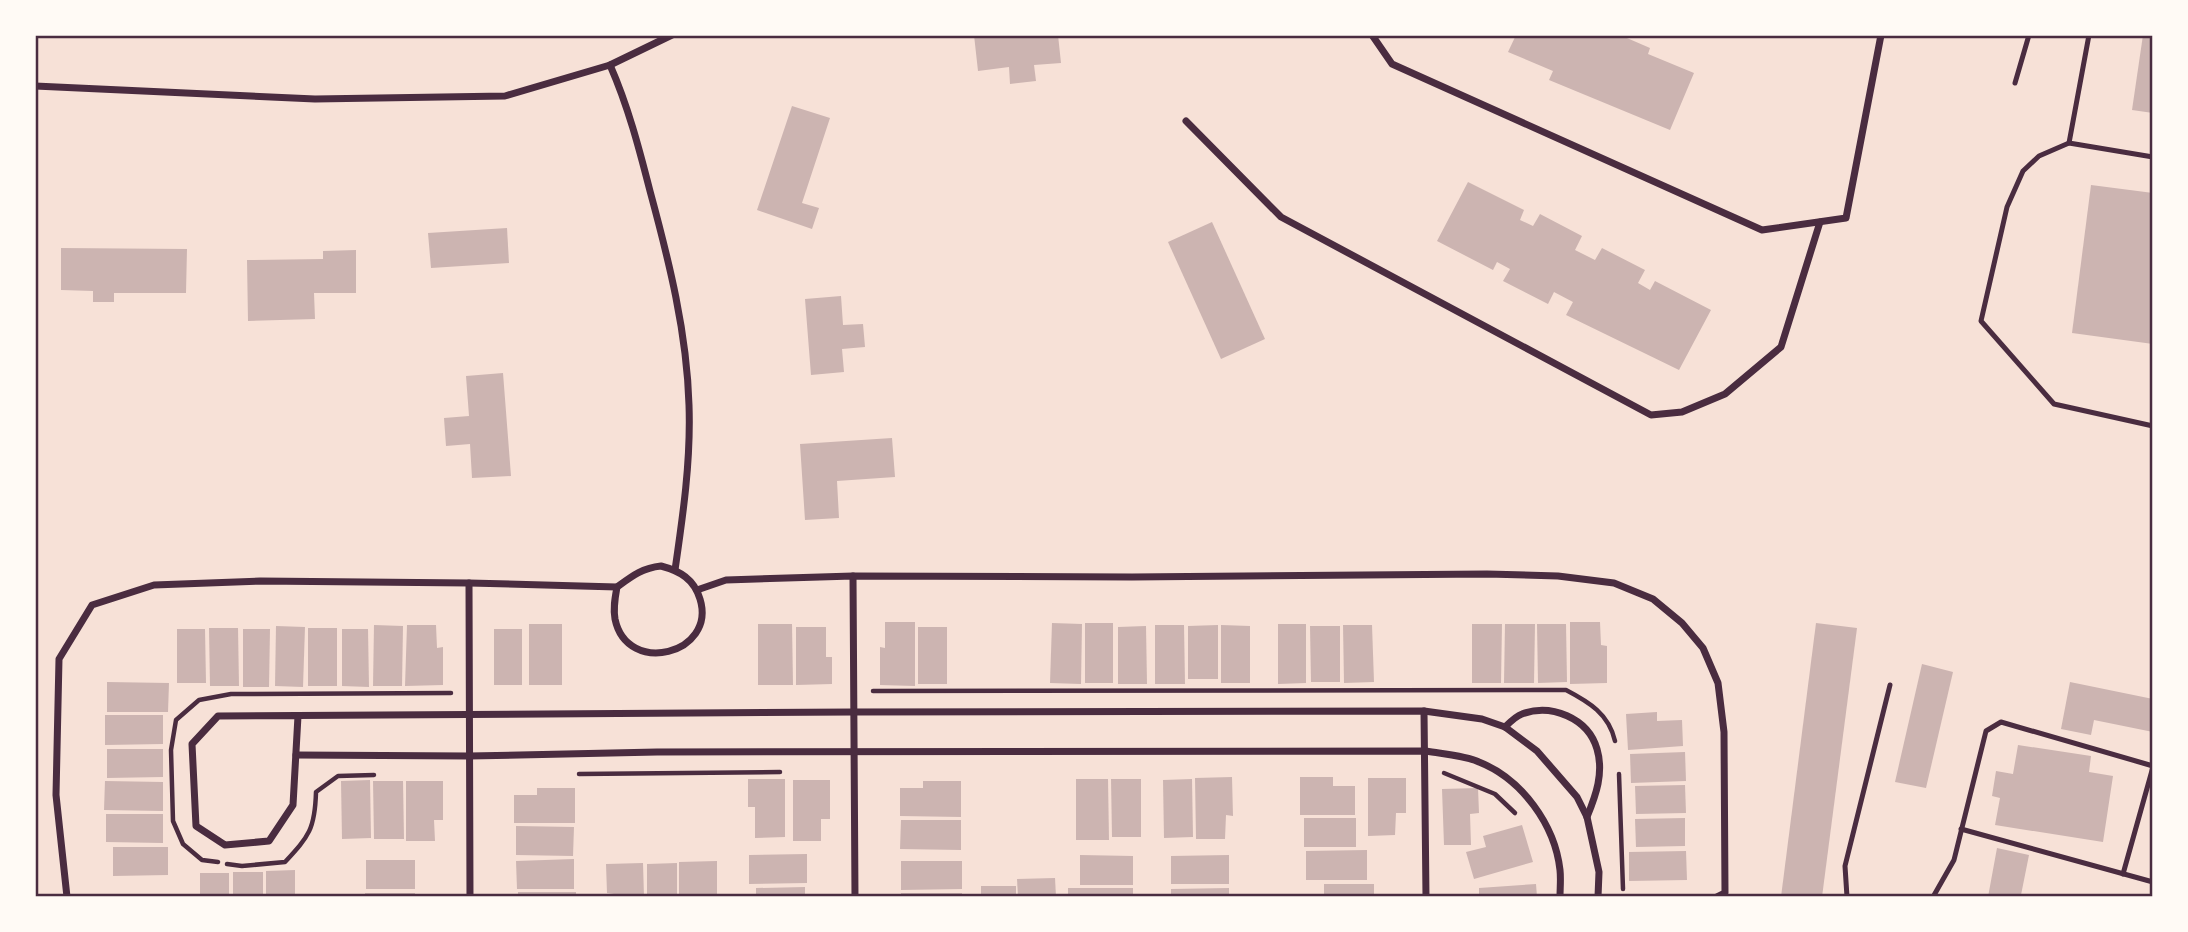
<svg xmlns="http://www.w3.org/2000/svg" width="2188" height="932" font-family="'Space Grotesk',sans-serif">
<rect width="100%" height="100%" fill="#f7e1d7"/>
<g fill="#ccb4b1">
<path d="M974,35H1058L1061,63L1034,65L1036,81L1010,84L1009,67L978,71Z"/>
<path d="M1516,35H1620L1650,48L1648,54L1694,73L1670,130L1549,80L1553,71L1508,52Z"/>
<path d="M2143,35H2153V113L2132,110Z"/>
<path d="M792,106L830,118L802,203L819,208L812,229L757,210Z"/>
<path d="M1468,182L1524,210L1520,220L1533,226L1540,214L1582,236L1575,250L1595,260L1602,248L1645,270L1638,283L1650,290L1655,281L1711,310L1679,370L1566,315L1573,302L1554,292L1548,304L1503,281L1510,269L1497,262L1493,270L1437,241Z"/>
<path d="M2091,185L2153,193V344L2072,333Z"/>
<path d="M1212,222L1265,339L1221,359L1168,242Z"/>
<path d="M507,228L509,263L431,268L428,233Z"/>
<path d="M61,248L187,249L186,293H114V302H93V291L61,290Z"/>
<path d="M356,250V293H314L315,319L248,321L247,260L323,259V251Z"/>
<path d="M841,296L843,325L863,324L865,347L842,349L844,372L811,375L805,299Z"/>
<path d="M503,373L511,476L472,478L470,444L446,446L444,418L469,416L466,376Z"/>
<path d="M892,438L895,477L837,481L839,518L805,520L800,444Z"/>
<path d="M885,622H915V686L880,685V647L885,648Z"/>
<path d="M1570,622H1600L1601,645L1607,646V683L1570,684Z"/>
<path d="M1052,623L1082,624L1081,684L1050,683Z"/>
<rect x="1085" y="623" width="28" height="60"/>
<path d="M1816,623L1857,628L1822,897H1781Z"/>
<rect x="529" y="624" width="33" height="61"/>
<path d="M758,624H792L793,685H758Z"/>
<path d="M1278,624H1306V683L1278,684Z"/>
<path d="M1472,624H1502L1501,683H1472Z"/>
<path d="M1505,624H1535L1534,683H1504Z"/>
<path d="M1537,624H1566L1567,682L1538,683Z"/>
<path d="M374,625L403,626L402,686H373Z"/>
<path d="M407,625H436L437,648L443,647V685L405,686Z"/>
<path d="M1155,625H1184L1185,684H1155Z"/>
<path d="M1218,625V679H1188V626Z"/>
<path d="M1221,625L1250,626V683H1221Z"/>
<path d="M1343,625H1372L1374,682L1344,683Z"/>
<path d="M276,626L305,627L303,687L275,686Z"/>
<path d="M1146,626L1147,684H1118V627Z"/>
<path d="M1310,626H1340V682H1311Z"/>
<path d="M796,627H826V657H832V684L796,685Z"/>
<rect x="918" y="627" width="29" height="57"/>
<path d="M209,628H238L239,686H210Z"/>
<rect x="308" y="628" width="29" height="58"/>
<path d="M177,629H205L206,683H177Z"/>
<path d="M243,629H270L269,687H243Z"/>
<path d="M342,629H368L369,687L342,686Z"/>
<rect x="494" y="629" width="28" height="56"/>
<path d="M1922,664L1953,672L1926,788L1895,782Z"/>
<path d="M107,682L169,683L168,712H107Z"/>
<path d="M2070,682L2153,699V732L2094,720L2091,735L2061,729Z"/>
<path d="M1657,712V721L1682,720L1683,746L1628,750L1626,714Z"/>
<path d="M105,715H163V744L105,745Z"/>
<path d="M2018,745L2091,756L2089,772L2113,776L2103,842L1995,825L2000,798L1992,796L1996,771L2013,774Z"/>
<path d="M107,749H163V777L107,778Z"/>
<path d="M1685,752L1686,781L1631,783L1630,754Z"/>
<path d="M1232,777L1233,816L1226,815L1225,839H1196L1195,778Z"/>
<path d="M1300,777H1333V786H1355V815H1300Z"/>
<path d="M1368,778H1406V813H1396L1395,835L1368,836Z"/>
<path d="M748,779H785V837L755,838V807H748Z"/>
<path d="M1076,779H1108L1109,840H1076Z"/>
<path d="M1111,779H1141V837H1112Z"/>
<path d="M1192,779L1193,837L1164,838L1163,780Z"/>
<path d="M370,780L371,838L342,839L341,781Z"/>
<path d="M793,780H830V819H821V841H793Z"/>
<path d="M105,781L163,782V811L104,810Z"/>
<path d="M373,781H403L404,839H374Z"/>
<path d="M406,781H443V820H434L435,841H406Z"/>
<path d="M923,781H961V817L900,816V788H923Z"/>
<path d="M1685,785L1686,813L1636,814L1635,786Z"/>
<path d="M537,788H575V823H514V795H537Z"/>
<path d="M1478,788L1479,813L1470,814L1471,845H1444L1442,789Z"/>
<path d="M106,814H163V843L106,842Z"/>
<rect x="1304" y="818" width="52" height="29"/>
<path d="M1685,818V846L1636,847L1635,819Z"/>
<path d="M901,820H961V850L900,849Z"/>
<path d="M1522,825L1533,862L1474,879L1466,852L1486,847L1483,836Z"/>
<path d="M516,826L574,827L573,856L516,855Z"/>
<path d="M113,847H168V875L113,876Z"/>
<path d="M1997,848L2029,855L2021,895L2026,897H1988Z"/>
<path d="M1367,850V880H1306V851Z"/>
<path d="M1686,851L1687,880L1629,881V852Z"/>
<path d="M807,854V883L749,884V855Z"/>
<path d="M1080,855L1133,856V885H1080Z"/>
<path d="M1229,855V884H1171V856Z"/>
<path d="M574,859V889H517L516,861Z"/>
<rect x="366" y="860" width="49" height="29"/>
<path d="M717,861V897H679V862Z"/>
<path d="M901,861H962V889L901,890Z"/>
<path d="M643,863L644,897H614V894L607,893L606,864Z"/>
<path d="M677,863V897H647V864Z"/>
<path d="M295,870V897H266V871Z"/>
<rect x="233" y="872" width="30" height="25"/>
<rect x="200" y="873" width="29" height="24"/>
<path d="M1055,878L1056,897H1018L1017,879Z"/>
<rect x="1324" y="884" width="50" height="13"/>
<path d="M1536,884L1537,897H1479V888Z"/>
<rect x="981" y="886" width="35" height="11"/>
<path d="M805,887V897H756V888Z"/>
<rect x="1068" y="888" width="65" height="9"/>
<path d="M1229,888V897H1171V889Z"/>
<rect x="518" y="892" width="58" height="5"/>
<rect x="365" y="893" width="50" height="4"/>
<rect x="901" y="893" width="61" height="4"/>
</g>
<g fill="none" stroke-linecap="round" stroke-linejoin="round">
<g stroke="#4a2c40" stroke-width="4.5">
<path d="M873,691L1566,690C1589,702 1609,714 1615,741"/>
<path d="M1444,773L1495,794L1515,813"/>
<path d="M579,774L780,772"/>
<path d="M1619,774L1623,889"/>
<path d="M218,862L202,860L183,844L173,821L171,750L176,720L199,700L231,694L451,693"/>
<path d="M227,864L242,866L285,862C309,836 315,829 316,792L338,776L374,775"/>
</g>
<g stroke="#4a2c40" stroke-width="5">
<path d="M2089,35L2069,143L2153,157"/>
<path d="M2015,83L2029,35"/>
<path d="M2069,143L2039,156L2023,171L2007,207L1981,321L2054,404L2153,426"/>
<path d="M1961,829L2153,882"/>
<path d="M2123,874L2153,767"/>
<path d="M1847,897L1845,866L1890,685"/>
<path d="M1933,897L1954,860L1986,731L2001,722L2153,766"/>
</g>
<g stroke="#4a2c40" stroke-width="7">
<path d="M1372,35L1392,64L1762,230L1846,218L1881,35"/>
<path d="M610,65C628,106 639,148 650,191C669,261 687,333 689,405C691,460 683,515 675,570"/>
<path d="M35,86L315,99L505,96L610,65L672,35"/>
<path d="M1186,121L1281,217L1651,415L1682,412L1725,394L1781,347L1820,222"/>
<path d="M661,566C680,571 694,579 700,599C717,654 627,677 615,619C613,608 615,598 617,587C632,576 642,568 661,566Z"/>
<path d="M853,576L855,897"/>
<path d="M469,583L470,897"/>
<path d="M697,590L726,580L853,576L1132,577L1487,574L1558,576L1614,583L1653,599L1682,623L1703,648L1718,683L1724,732L1725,893L1717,897"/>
<path d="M1424,711L1426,897"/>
<path d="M298,716L293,805L269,841L225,845L196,826L192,744L218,716L854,712L1424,711L1482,719L1505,727L1537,751L1577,797L1587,817L1599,872L1598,897"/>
<path d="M1505,727C1510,722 1516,716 1522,714C1551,703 1588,718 1597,749C1604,773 1596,795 1587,817"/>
<path d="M296,755L469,756L657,752L1426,751C1443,754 1464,755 1479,762C1522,779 1555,825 1560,870C1561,879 1560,888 1560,897"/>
<path d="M67,897L56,795L59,659L92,605L154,585L260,581L469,583L617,587"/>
</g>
</g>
<rect width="2188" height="932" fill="none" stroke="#fffaf5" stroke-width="74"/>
<rect x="37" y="37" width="2114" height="858" fill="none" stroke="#4a2c40" stroke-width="2.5"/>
</svg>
